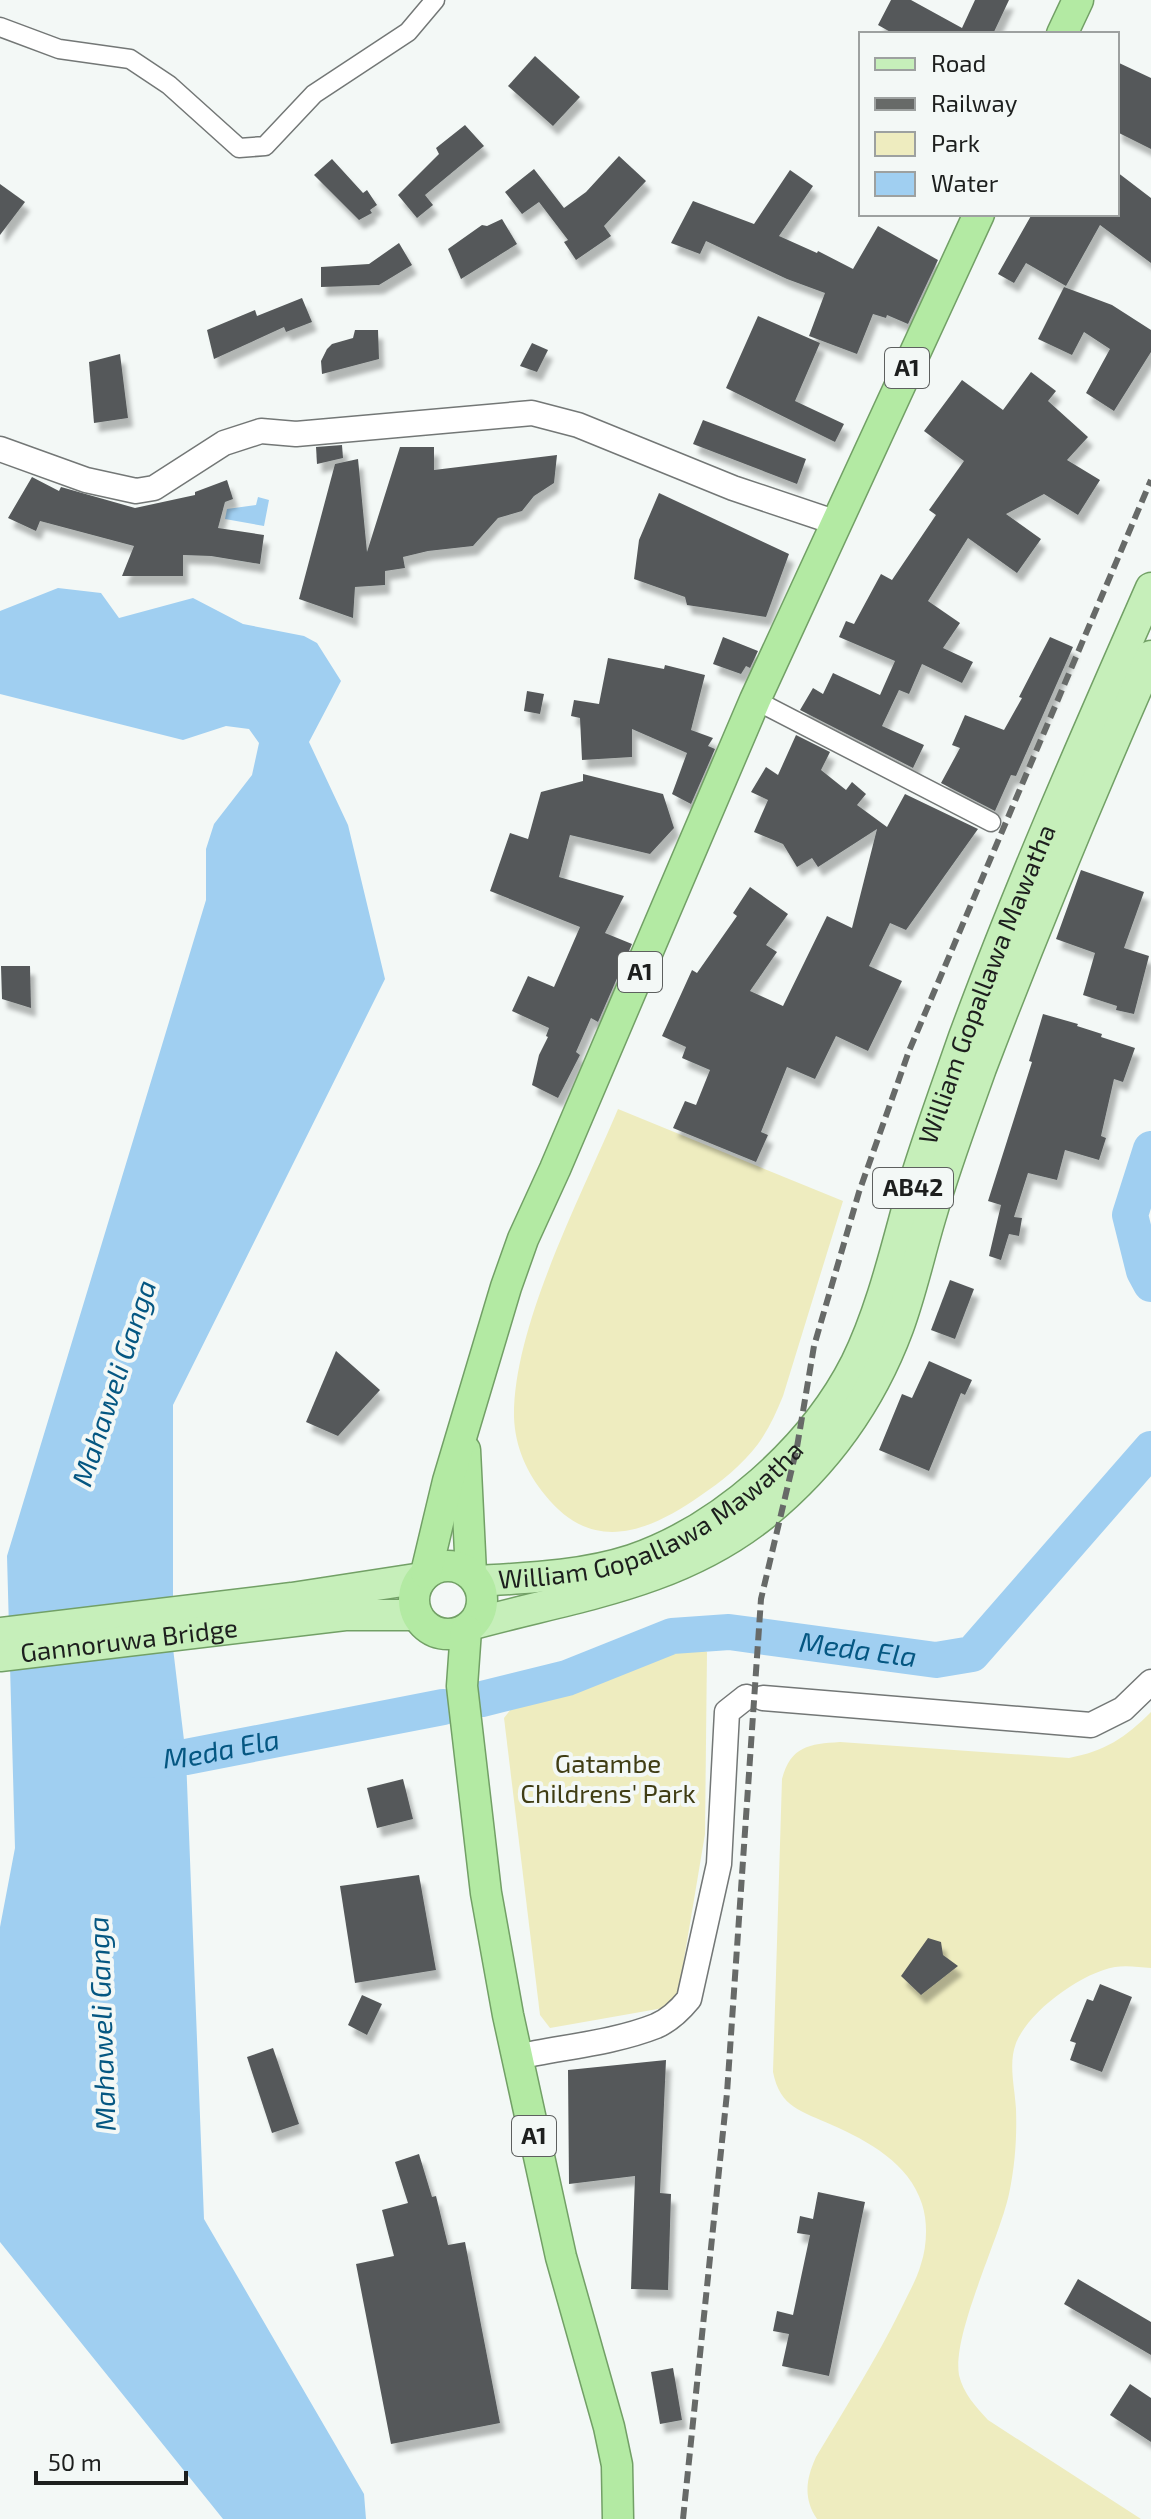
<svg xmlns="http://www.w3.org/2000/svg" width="1151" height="2519" font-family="'Exo 2',sans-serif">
<defs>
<filter id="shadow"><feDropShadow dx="5" dy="9" stdDeviation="2" flood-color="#0004"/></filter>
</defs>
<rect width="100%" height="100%" fill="#f3f8f6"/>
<g fill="#eeecbf">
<path d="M618,1109L843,1201L783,1396C776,1413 769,1429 758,1444C742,1465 721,1482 700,1496C647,1533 592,1554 545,1495C527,1473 515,1447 514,1417C513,1325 582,1195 618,1109Z"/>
<path d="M691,1644L707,1652L705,1834L679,1989L669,2007L550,2028L540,2015L504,1718L514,1705Z"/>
<path d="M1151,1712V1968C1139,1967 1126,1965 1115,1967C1081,1973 1029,2011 1016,2043C1008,2064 1015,2088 1016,2109C1017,2138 1015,2166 1009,2194C999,2240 952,2334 959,2375C963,2393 976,2407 988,2420L1141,2519H817C803,2498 806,2479 816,2457C845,2408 876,2360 901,2309C908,2294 917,2279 921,2264C927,2246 928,2222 922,2204C909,2163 868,2141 832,2125C802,2111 780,2108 773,2072L782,1779C791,1746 809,1744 840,1742L1069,1758C1105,1751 1125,1738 1151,1712Z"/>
</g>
<g fill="#a0cff1">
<path d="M258,497L269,500L264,526L225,519L227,509L256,505Z"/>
<path d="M58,588L101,593L119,618L193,598L243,624L304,636L317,643L341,681L309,742L348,825L385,979L173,1405V1648L186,1757L204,2219L364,2494L366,2519H223L0,2242V1927L15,1848L7,1556L206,900V849L214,824L252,775L259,743L249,729L226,726L183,740L0,694V611Z"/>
</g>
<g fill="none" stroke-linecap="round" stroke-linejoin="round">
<g stroke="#a0cff1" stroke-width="36">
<path d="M1151,1149L1130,1215L1144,1271L1151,1284"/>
<path id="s1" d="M482,1699L567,1678L672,1636L729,1632L936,1660L972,1654L1151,1449"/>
<path id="s2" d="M138,1760L186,1757L443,1707"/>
</g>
</g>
<g fill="#55595a" filter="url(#shadow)">
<path d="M891,0H911L962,28L975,0H1009L993,34H894L878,25Z"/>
<path d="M535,56L580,97L553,126L508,86Z"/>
<path d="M1117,62L1151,78V149L1117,132Z"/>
<path d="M465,125L484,146L425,195L433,205L417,218L398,195L439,154L436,148Z"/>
<path d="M619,156L646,181L604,226L611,236L576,260L564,242L568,240L539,202L522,214L505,192L534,169L564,208L586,192Z"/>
<path d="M332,159L363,193L367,190L377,205L370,210L372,213L359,220L314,175Z"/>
<path d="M790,170L813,186L779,236L817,253L818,251L853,269L878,226L938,260L908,324L887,315L886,318L873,314L857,354L809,336L825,293L787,279L706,241L700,254L671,243L693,201L754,224Z"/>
<path d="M1117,172L1151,198V263L1100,225L1066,286L1026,263L1014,283L998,274L1032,214H1117Z"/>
<path d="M0,184L25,202L0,235Z"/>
<path d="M502,219L517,244L461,279L448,249L482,225L487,226Z"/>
<path d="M399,243L412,265L379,285L321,287V267L369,264Z"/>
<path d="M1064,287L1112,305L1151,330V352L1114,411L1086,393L1110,349L1084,332L1072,355L1038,339Z"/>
<path d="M302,298L312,322L286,332L284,327L214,359L207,330L255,310L257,316Z"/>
<path d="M758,316L820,343L795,401L844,424L835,442L726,388Z"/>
<path d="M355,330H378L379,359L322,374L321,361L327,349L332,344L353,338Z"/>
<path d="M532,343L548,350L537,372L520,366Z"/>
<path d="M120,354L128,418L94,423L89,362Z"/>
<path d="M1031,372L1056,391L1048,401L1088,437L1067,460L1100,480L1078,515L1044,494L1006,514L1041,539L1017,573L968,538L928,601L960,623L943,648L973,662L962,683L922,664L909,694L899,690L882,726L924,745L913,768L800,710L813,688L823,694L833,673L880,695L895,661L839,637L846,621L854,624L881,574L892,580L936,515L929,510L964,461L924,431L962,380L1003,410Z"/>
<path d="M703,420L806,459L797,484L693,444Z"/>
<path d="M342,445L343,458L317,464L316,447Z"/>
<path d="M400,447H434V470L557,455L554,483L534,496L522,511L498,518L473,546L428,551L403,557L405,568L385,571V585L355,587L353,618L299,599L335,464L358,459L367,552Z"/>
<path d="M32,477L59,491L61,487L135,508L195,495V492L227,480L233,499L225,502L218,528L264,535L260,564L211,556L183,555V576H122L134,546L40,521L36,531L8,518Z"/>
<path d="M659,493L789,554L766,617L687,605L685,597L634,579L639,540Z"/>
<path d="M723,637L758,651L750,668L746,666L741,674L713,664Z"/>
<path d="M1050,637L1073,647L1016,776L1011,775L995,811L941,783L960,748L952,745L965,715L1004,730L1022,698L1019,697Z"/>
<path d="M608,658L664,669L665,665L705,675L691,730L713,738L708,746L715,749L691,804L672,794L687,753L632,729V757L582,760L580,718L571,716L574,700L599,704Z"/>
<path d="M527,691L544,694L540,714L524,711Z"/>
<path d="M796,735L830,752L821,770L846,790L852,782L866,794L857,805L887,827L905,794L978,829L906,930L890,923L869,966L902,981L868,1051L836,1036L815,1079L787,1067L761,1132L768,1135L756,1162L673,1128L685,1101L696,1105L710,1070L682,1058L686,1047L662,1036L692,970L697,973L737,916L733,913L750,887L788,914L766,945L777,952L750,991L783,1006L827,916L852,928L877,829L818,867L812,858L797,867L783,844L754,832L768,800L751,792L766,767L778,775Z"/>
<path d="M583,774L663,794L674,828L650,854L570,835L559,877L624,896L605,933L632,944L598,1022L591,1018L576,1052L580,1055L558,1098L532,1085L539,1055L548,1037L546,1036L549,1028L512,1011L528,976L554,987L580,927L490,891L510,833L528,839L541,792L583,781Z"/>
<path d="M1081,870L1144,892L1124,948L1149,956L1134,1014L1116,1010L1117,1006L1083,995L1095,953L1056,939Z"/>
<path d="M1,966H30L31,1008L2,999Z"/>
<path d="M1043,1014L1078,1024L1077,1026L1102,1034L1101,1037L1135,1048L1123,1082L1114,1079L1101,1136L1106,1138L1099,1160L1065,1150L1057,1180L1028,1173L1014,1217L1022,1218L1019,1236L1009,1234L1001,1260L989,1256L1001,1205L988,1201L1032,1062L1029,1061Z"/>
<path d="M950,1280L974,1289L955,1339L931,1330Z"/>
<path d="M336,1351L380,1390L338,1436L306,1422Z"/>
<path d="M929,1361L972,1380L965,1395L961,1393L929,1471L879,1450L902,1394L912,1398Z"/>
<path d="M403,1779L413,1819L377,1828L367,1788Z"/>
<path d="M419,1875L436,1970L355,1983L340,1886Z"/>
<path d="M928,1938L941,1942L943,1955L958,1966L921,1995L901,1976Z"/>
<path d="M1100,1984L1132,1997L1102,2072L1070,2060L1076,2043L1070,2041L1087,1999L1093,2001Z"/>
<path d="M362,1995L382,2004L367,2035L348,2025Z"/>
<path d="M273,2048L299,2124L272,2133L247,2057Z"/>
<path d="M666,2060L660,2193L671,2194L668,2290L631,2289L635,2176L569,2184L568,2070Z"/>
<path d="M419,2154L432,2197L436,2196L448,2245L465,2242L500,2423L391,2444L356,2264L394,2256L382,2210L408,2203L395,2162Z"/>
<path d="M818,2192L865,2202L829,2376L782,2366L789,2334L773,2331L777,2311L793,2315L810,2235L797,2233L800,2216L813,2219Z"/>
<path d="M1078,2279L1151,2322V2355L1064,2304Z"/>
<path d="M673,2368L682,2420L660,2424L651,2372Z"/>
<path d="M1130,2384L1151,2398V2442L1110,2415Z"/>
</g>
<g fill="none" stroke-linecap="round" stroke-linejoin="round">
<g stroke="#737776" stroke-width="21">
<g id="minor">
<path d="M0,27L59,49L130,59L169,85L239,148L265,146L314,94L408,32L435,0"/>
<path d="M755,700L991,822"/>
</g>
</g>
<g stroke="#737776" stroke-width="27">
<g id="tertiary">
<path d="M0,449L86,480L136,491L154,488L224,443L261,431L296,434L532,413L578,425L733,488L837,523"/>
<path d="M763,1698L1091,1725L1123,1709L1151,1682"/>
<path d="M517,2057C562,2047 613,2043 656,2026C670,2020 680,2010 689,1999L719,1864L727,1712L746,1697"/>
</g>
</g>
<g stroke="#72a066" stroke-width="33">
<g id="primary">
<path id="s3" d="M478,1581C529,1578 583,1576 632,1560C722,1529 813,1448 856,1363C883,1308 897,1244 914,1184C929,1135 947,1086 964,1037C1020,885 1086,736 1151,588"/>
<path d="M473,1624C575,1596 676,1584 762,1516C824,1466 870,1403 898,1328C912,1290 920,1251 932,1212C946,1163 964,1116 981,1068C1034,929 1091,792 1151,656"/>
<path d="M0,1633L292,1598L422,1578"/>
<path id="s4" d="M0,1656L345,1615H417"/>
</g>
</g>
<g stroke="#72a066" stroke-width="33">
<g id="trunk">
<path d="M1062,34L1078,0"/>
<path d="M465,1450L471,1573"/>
<circle cx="448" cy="1600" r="34"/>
<path d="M426,1573L448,1481L506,1287L523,1239L555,1169L755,700L979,214"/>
<path d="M466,1630L462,1686L486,1893L508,2015L561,2257L609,2427L617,2465L618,2519"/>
</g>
</g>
<use href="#minor" stroke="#fff" stroke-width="18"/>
<use href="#tertiary" stroke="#fff" stroke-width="24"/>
<use href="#primary" stroke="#c6efba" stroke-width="30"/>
<use href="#trunk" stroke="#b3eaa3" stroke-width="30"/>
<path stroke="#676a68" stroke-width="6" stroke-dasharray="12 6" stroke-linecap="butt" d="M683,2519L727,2093L761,1599L797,1447L814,1346L859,1192L909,1051L1151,480"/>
</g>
<g text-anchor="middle" stroke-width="8" stroke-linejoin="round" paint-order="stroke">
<g fill="#f3f8f6" stroke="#5d605f" stroke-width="2">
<rect x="885" y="348" width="44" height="40" rx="6"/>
<rect x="618" y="952" width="44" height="40" rx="6"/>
<rect x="873" y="1168" width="80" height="40" rx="6"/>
<rect x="512" y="2116" width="44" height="40" rx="6"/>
</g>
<g font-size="24" font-weight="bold" fill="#1d1f1e">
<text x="907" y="376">A1</text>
<text x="640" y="980">A1</text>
<text x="913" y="1196">AB42</text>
<text x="534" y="2144">A1</text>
</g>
<g font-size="26" fill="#1d1f1e" stroke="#f3f8f6">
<text dy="9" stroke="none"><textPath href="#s3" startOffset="862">William Gopallawa Mawatha</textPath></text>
<text dy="9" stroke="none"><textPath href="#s3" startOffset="190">William Gopallawa Mawatha</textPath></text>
<text dy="9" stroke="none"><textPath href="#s4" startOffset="130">Gannoruwa Bridge</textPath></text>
</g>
<g font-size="26" fill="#403d14" stroke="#f3f8f6">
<text x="608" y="1773">Gatambe<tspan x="608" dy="30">Childrens' Park</tspan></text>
</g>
<g font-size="28" font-style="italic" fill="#055782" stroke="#f3f8f6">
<text transform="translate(114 1383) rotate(-72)" y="10">Mahaweli Ganga</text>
<text dy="10" stroke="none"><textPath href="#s1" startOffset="388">Meda Ela</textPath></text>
<text dy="10" stroke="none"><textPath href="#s2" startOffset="84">Meda Ela</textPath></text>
<text transform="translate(102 2024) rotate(-92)" y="10">Mahaweli Ganga</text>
</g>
</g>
<rect x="859" y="32" width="260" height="184" fill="#f3f8f6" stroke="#9da1a0" stroke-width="2"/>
<rect x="875" y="58" width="40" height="12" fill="#c6efba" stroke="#9da1a0" stroke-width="2"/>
<text x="931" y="72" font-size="24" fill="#1d1f1e">Road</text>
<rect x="875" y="98" width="40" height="12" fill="#676a68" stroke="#9da1a0" stroke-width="2"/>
<text x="931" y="112" font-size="24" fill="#1d1f1e">Railway</text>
<rect x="875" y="132" width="40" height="24" fill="#eeecbf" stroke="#9da1a0" stroke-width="2"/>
<text x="931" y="152" font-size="24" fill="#1d1f1e">Park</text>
<rect x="875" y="172" width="40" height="24" fill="#a0cff1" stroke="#9da1a0" stroke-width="2"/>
<text x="931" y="192" font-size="24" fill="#1d1f1e">Water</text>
<path d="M36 2471v12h150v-12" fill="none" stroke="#1d1f1e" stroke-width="4"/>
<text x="48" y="2471" font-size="24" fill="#1d1f1e" stroke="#f3f8f6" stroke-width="6" paint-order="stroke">50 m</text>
</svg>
